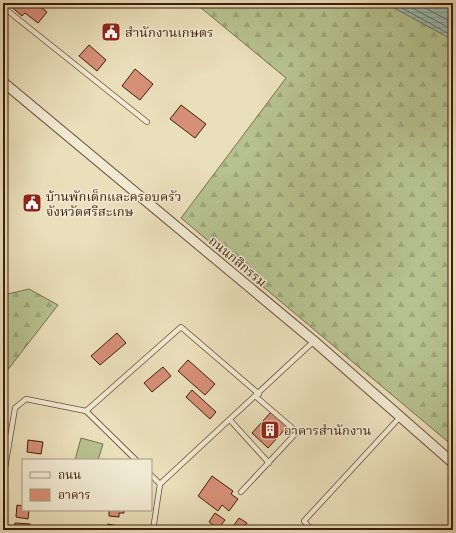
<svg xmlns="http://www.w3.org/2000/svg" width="456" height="533" font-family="'Gentium Book Plus','Noto Serif Thai',serif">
<defs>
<pattern id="forest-firs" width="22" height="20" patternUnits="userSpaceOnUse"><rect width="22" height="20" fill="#b6c290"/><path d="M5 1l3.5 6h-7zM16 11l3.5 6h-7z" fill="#9ea67b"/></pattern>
<pattern id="water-rules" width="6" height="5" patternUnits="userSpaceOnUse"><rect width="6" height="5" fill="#98bcb4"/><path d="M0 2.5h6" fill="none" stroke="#84a199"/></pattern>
</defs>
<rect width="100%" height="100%" fill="#eadfbb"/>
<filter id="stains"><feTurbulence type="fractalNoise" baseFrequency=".005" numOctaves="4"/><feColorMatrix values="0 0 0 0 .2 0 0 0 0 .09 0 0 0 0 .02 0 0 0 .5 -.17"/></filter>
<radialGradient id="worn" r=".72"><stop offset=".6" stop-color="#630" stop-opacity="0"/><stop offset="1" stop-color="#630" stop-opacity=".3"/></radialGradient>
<g fill="url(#forest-firs)" stroke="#7a704d">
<path d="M195,3H385L453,40V446L181,218L286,78Z"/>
<path d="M29,289L58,305L3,376V295Z"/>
</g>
<path fill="#b6c290" stroke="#7a704d" d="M81,438L103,444L98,460H75Z"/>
<path fill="url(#water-rules)" stroke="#747c70" d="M385,3H453V40Z"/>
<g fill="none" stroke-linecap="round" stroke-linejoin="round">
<g stroke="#6b6c5f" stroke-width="1">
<path d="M393,3L453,36"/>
<path d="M403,3L453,30"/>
<path d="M416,3L453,23"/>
</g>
</g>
<g fill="#d79078" stroke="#3e1d0a">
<path d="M7,3H36L47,12L38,23L25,13L22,16Z"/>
<path d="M89,45L106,60L97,71L79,56Z"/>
<path d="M135,69L153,84L140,100L122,86Z"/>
<path d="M181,105L206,124L195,138L170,119Z"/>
<path d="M117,333L126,343L100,365L91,356Z"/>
<path d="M188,360L215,384L205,395L178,371Z"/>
<path d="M163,367L171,376L152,392L144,383Z"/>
<path d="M192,390L216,412L210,419L186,397Z"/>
<path d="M272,411L288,426L268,448L252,433Z"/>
<path d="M28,440L43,442L41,454L27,452Z"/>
<path d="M212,476L233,491L231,494L238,499L229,511L222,505L218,511L198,496Z"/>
<path d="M17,505L23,506V510H29L28,519L16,517Z"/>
<path d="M109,510H124V513H119V517L109,516Z"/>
<path d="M215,513L225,520L218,529L209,522Z"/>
<path d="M239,518L247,523L242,530L234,525Z"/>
<path d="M15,523L30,524L29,530H14Z"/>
<path d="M108,524L118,526V529L121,530H107Z"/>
</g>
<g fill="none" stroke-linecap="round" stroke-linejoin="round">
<g stroke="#694e36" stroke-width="6">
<g id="lane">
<path d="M3,7L147,122"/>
<path d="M86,411L181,327L259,394"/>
<path d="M230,420L269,463"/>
<path d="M151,475L160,484"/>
<path d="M3,480L15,408L26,399L86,411L136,460"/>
<path d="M241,492L297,432L255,396"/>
<path d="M153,530L160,484L314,341"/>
<path d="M312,530L304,521L401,416"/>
</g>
</g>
<g stroke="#694e36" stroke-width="11">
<path id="street" d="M3,82L314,341L453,463"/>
</g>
<use href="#lane" stroke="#f1ead3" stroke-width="4.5"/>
<use href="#street" stroke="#f1ead3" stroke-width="9"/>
</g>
<defs>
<g id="civic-square" transform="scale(1)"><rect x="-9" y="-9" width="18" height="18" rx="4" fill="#8f2418" stroke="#f1ead3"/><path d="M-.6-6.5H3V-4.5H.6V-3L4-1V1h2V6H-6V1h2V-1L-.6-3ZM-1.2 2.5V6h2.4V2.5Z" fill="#fff"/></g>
<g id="building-square" transform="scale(1)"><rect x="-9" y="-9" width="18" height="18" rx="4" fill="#8f2418" stroke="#f1ead3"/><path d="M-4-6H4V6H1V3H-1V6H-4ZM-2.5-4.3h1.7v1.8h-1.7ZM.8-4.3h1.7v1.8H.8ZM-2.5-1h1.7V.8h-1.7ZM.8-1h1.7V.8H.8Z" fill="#fff"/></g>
</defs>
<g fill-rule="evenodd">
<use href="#civic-square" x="111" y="32"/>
<use href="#civic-square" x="32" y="203"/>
<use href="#building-square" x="270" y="430"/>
</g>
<g text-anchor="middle" stroke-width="3" stroke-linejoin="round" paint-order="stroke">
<g font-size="13" fill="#3e1d0a" stroke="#f1ead3" text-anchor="start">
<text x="125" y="37">สำนักงานเกษตร</text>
<text x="46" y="201">บ้านพักเด็กและครอบครัว<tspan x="46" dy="15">จังหวัดศรีสะเกษ</tspan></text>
<text x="284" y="435">อาคารสำนักงาน</text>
</g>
<g font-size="13" fill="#3e1d0a" stroke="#f1ead3">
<text transform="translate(238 261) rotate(40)" y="5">ถนนกสิกรรม</text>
</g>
</g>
<rect width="456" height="533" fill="none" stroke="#eadfbb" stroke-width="16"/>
<rect x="4" y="4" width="448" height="525" fill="none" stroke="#3e1d0a" stroke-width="2"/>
<rect x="8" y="8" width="440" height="517" fill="none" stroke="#3e1d0a"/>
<rect x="22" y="459" width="130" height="52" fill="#f1ead3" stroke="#a99883"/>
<rect x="30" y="472" width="20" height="6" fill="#f1ead3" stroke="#a99883"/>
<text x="58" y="479" font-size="12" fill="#3e1d0a">ถนน</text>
<rect x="30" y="489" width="20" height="12" fill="#d79078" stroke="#a99883"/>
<text x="58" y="499" font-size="12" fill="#3e1d0a">อาคาร</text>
<rect width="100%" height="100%" filter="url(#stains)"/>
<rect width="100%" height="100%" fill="url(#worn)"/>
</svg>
